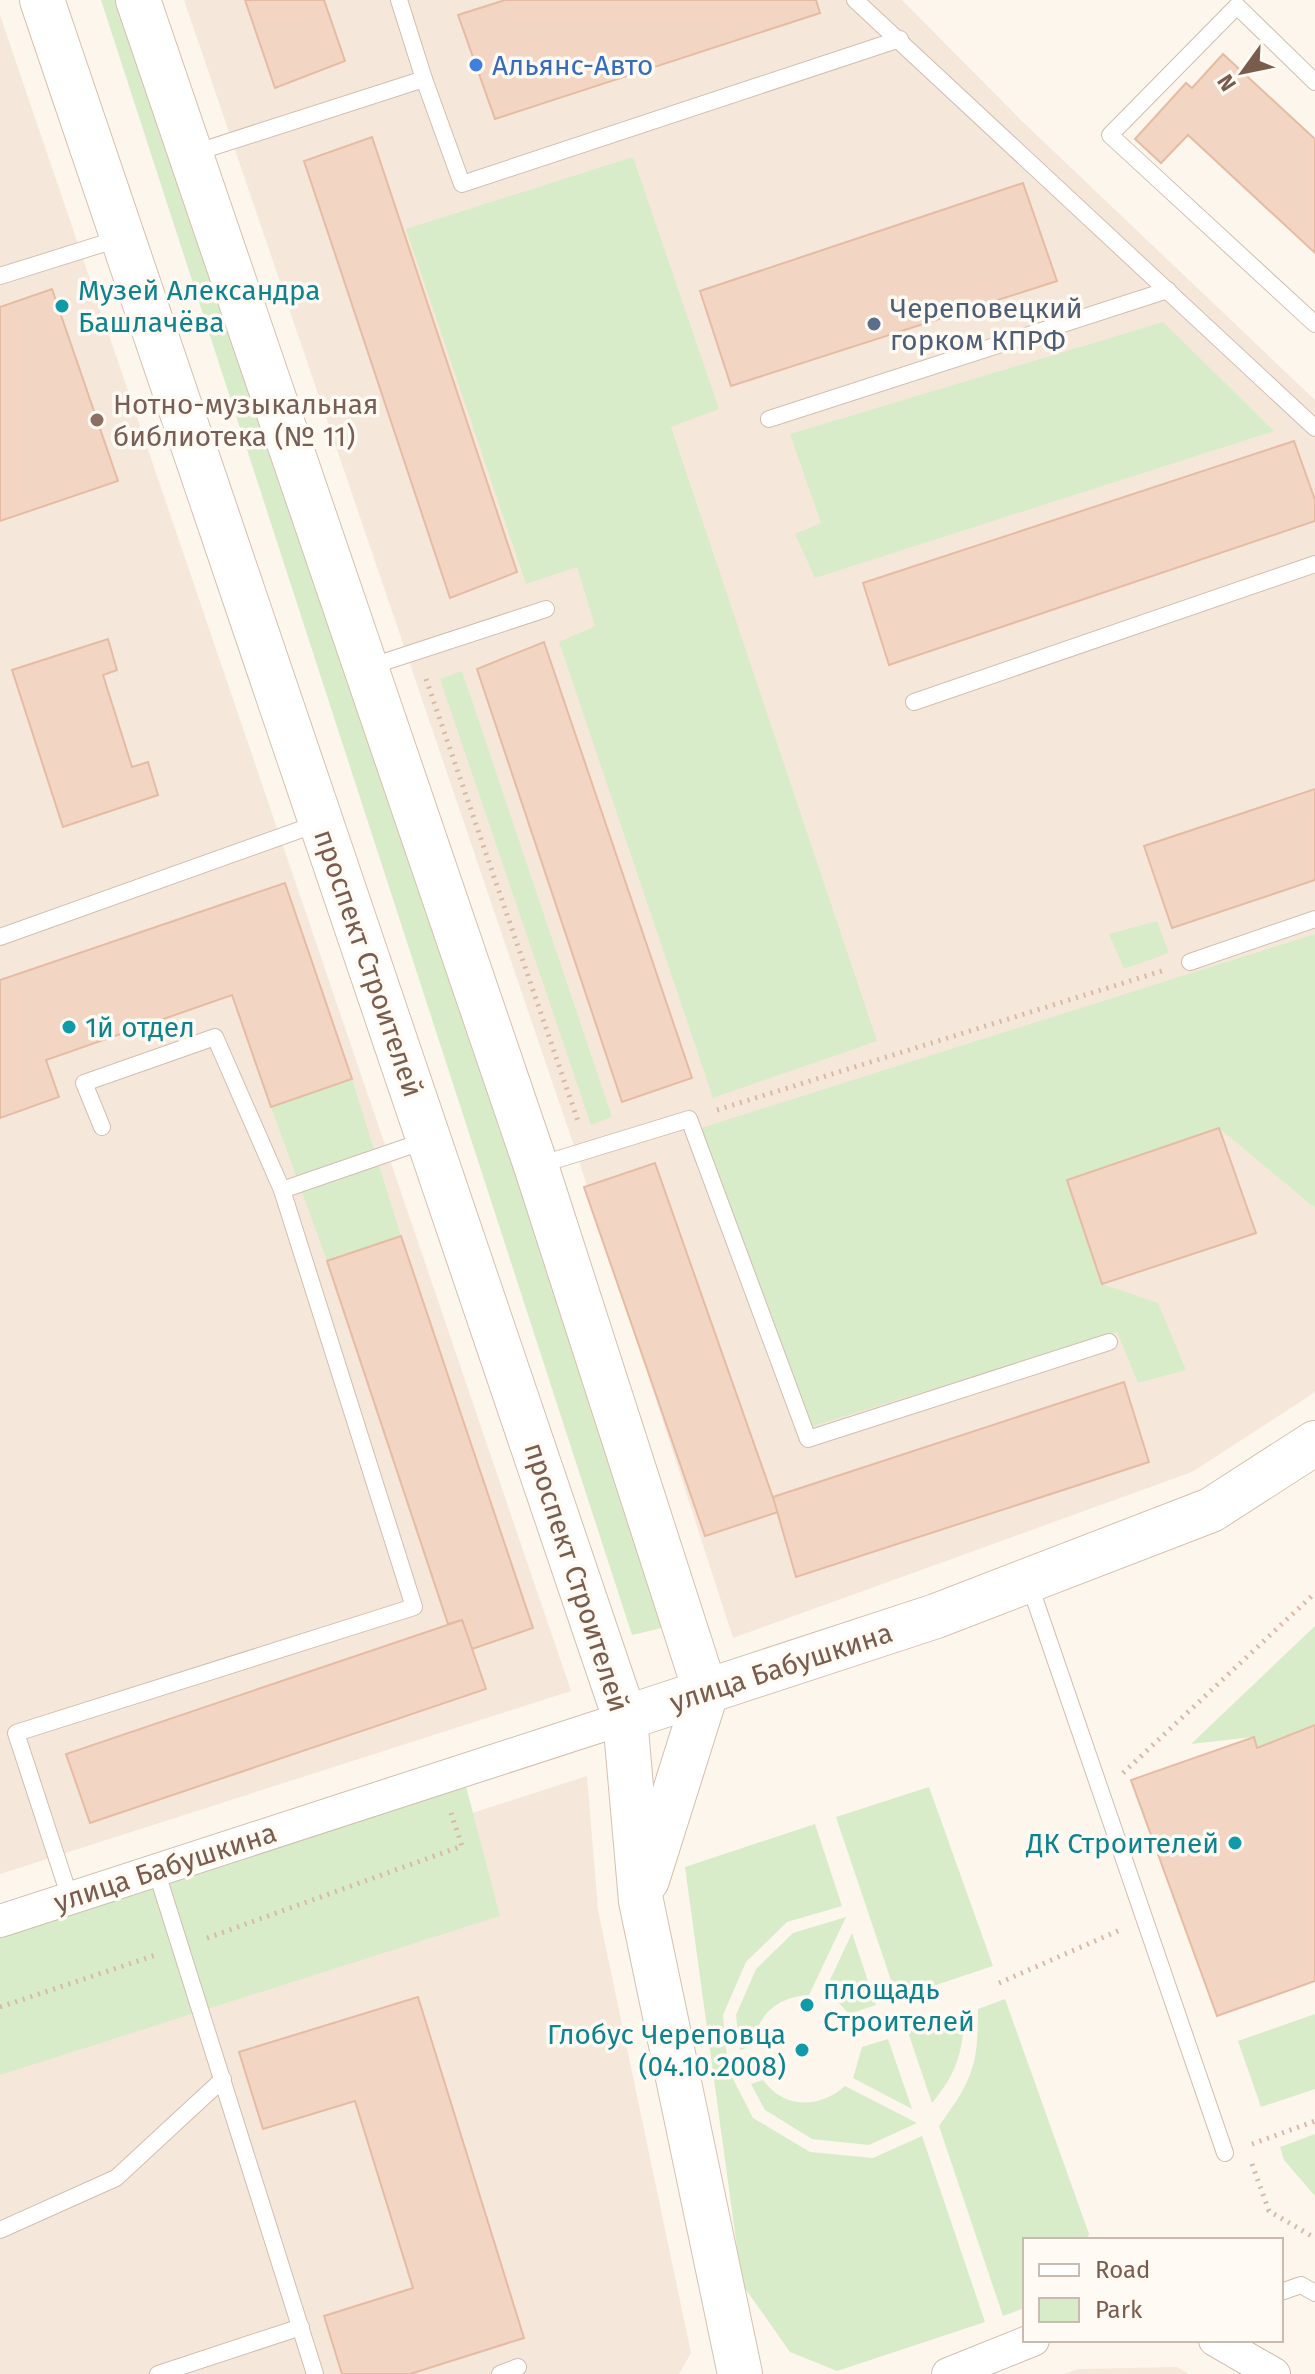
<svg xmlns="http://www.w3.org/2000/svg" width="1315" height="2374" font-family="'Fira Sans',sans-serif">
<rect width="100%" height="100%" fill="#fdf6ec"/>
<g fill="#f5e8da">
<path d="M184,0H902L1025,124L1315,400V1391L1311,1395L1192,1472L733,1638L576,1152Z"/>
<path d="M0,15L571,1691L0,1874Z"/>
<path d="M587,1776L598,1910L691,2353L679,2374H0V1965Z"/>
<path d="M1177,2367L1189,2374H1064L1078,2369Z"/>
</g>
<g fill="#d8ecc9">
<path d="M101,0H130L670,1626L632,1635Z"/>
<path d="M633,157L719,409L671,427L877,1041L713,1098L559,642L595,626L577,567L526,584L406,229Z"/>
<path d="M1163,322L1274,431L815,578L795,534L821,523L790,434Z"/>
<path d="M462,671L612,1117L591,1125L440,679Z"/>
<path d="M1157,921L1169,953L1124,969L1109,934Z"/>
<path d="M1315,934V1208L1219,1128L1067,1181L1102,1284L1158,1303L1186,1370L1138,1383L1117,1332L813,1426L701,1128Z"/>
<path d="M352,1079L401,1236L327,1261L271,1107Z"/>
<path d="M1315,1626V1725L1257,1748L1253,1737L1191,1744Z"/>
<path d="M462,1771L500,1916L0,2075V1920Z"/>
<path d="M929,1787L993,1966L897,1998L836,1817Z"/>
<path d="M815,1824L842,1906L787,1922L746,1962L723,2015L728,2069L753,2118L810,2152L873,2158L922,2136L985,2322L837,2371L790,2352L742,2284L685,1867Z"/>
<path d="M846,1917L809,1995C776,1997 758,2015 752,2046L740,2050L736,2015L756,1969L793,1933Z"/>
<path d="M852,1933L876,2005L849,2014L837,2001L823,1995Z"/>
<path d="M1005,1999L1089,2234L1087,2240H1025V2308L1003,2316L939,2126C973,2079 978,2066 978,2009Z"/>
<path d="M965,2013C962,2053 958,2071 932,2103L908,2032Z"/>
<path d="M1315,2014V2089L1261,2107L1238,2041Z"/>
<path d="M888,2039L912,2109L853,2078L862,2047Z"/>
<path d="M763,2080C784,2109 819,2109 845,2086L917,2123L869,2145L812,2139L765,2110L751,2084Z"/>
<path d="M1315,2134V2196L1284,2160L1280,2147Z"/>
</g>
<g fill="#f3d5c3" stroke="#e6bba3" stroke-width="2">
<path d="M245,0H324L345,61L275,88Z"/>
<path d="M505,0H816L820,13L495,119L458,15Z"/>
<path d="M1223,54L1315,139V253L1188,135L1161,163L1135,139L1186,83L1192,88Z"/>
<path d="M372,137L517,572L450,598L304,161Z"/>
<path d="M1023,183L1057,281L731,386L700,291Z"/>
<path d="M52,289L118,481L0,521V307Z"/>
<path d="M1294,441L1315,500V521L889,665L863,583Z"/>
<path d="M108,639L117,670L103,675L132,767L148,762L158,795L63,827L12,670Z"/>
<path d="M544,642L692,1078L622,1102L477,669Z"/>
<path d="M1315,789V880L1172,928L1144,846Z"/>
<path d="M285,883L352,1079L271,1107L232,995L46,1060L59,1097L0,1118V980Z"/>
<path d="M1219,1128L1256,1233L1102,1284L1067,1180Z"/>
<path d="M655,1163L778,1512L705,1536L584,1187Z"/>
<path d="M401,1236L533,1628L472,1649L462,1620L448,1624L327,1261Z"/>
<path d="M1124,1382L1149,1462L796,1577L773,1497Z"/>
<path d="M462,1620L486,1689L90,1823L66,1754Z"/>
<path d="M1315,1725V1981L1217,2016L1131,1780L1254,1737L1257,1748Z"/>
<path d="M418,1997L524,2338L410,2374H342L324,2316L413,2288L355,2101L263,2129L239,2052Z"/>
</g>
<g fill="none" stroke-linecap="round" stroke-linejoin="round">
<g stroke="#d1beb0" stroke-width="18">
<g id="lane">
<path d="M399,0L424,79"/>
<path d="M855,0L1315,428"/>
<path d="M1315,82L1237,6L1110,135L1315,324"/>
<path d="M191,154L424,79L462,184L900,39"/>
<path d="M0,276L121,238"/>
<path d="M769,419L1168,290"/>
<path d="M369,667L546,609"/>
<path d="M914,702L1315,564"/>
<path d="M0,937L319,823"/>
<path d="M1190,962L1315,919"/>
<path d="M102,1127L84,1083L215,1037L282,1190"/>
<path d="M536,1166L689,1119L808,1439L1109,1342"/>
<path d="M1029,1583L1225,2153"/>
<path d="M156,1870L315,2374"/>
<path d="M70,1898L16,1733L414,1607L282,1190L427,1140"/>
<path d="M0,2230L116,2178L223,2079"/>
<path d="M1281,2292L1301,2285L1315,2293"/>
<path d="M158,2374L301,2327"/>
<path d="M500,2374L518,2367"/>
</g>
</g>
<g stroke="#d1beb0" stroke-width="34">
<g id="street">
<path d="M0,1921L625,1718"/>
<path d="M1215,2340L1274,2374"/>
<path d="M948,2374L1033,2340"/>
</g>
</g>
<g stroke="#d6c0b0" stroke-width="46">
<g id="secondary">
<path d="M42,0L625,1718L641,1901L740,2374"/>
<path d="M138,0L536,1166L706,1693L647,1880"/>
<path d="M625,1718L936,1616L1211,1510L1315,1443"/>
</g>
</g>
<g stroke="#d9b8a5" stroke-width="5" stroke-dasharray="2 6" stroke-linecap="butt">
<path d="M426,679L579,1124"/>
<path d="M717,1110L1165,970"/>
<path d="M1123,1773L1315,1593"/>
<path d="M207,1938L462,1846L451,1813"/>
<path d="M999,1983L1120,1930"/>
<path d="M0,2007L156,1955"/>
<path d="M1252,2144L1315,2121"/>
<path d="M1252,2164L1269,2211L1315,2238"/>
</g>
<use href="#lane" stroke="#fff" stroke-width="16"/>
<use href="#street" stroke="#fff" stroke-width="32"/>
<use href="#secondary" stroke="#fff" stroke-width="44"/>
</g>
<circle fill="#3f7fe0" stroke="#fffaf3" stroke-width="3" cx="476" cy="65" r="8"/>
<g fill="#0f9aa8" stroke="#fffaf3" stroke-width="3">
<circle cx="62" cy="306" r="8"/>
<circle cx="69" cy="1027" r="8"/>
<circle cx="1235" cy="1843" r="8"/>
<circle cx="807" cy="2005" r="8"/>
<circle cx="802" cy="2050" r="8"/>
</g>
<circle fill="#5c6f8a" stroke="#fffaf3" stroke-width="3" cx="874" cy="324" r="8"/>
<circle fill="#8d6e63" stroke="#fffaf3" stroke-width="3" cx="97" cy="420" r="8"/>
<g text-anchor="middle" stroke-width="7" stroke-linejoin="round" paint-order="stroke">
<g font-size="28" fill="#366cbe" stroke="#fffaf3" text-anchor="start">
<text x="492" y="75">Альянс-Авто</text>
</g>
<g font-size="28" fill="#0d838f" stroke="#fffaf3" text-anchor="start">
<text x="78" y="300">Музей Александра<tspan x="78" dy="32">Башлачёва</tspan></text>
<text x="85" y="1037">1й отдел</text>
<text x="1219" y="1853" text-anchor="end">ДК Строителей</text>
<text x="823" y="1999">площадь<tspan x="823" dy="32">Строителей</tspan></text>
<text x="786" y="2044" text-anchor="end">Глобус Череповца<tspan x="786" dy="32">(04.10.2008)</tspan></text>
</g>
<g font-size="28" fill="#4e5e75" stroke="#fffaf3" text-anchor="start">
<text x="890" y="318">Череповецкий<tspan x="890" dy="32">горком КПРФ</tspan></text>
</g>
<g font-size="28" fill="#785e54" stroke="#fffaf3" text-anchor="start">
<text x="113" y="414">Нотно-музыкальная<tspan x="113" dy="32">библиотека (№ 11)</tspan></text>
</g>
<g font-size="28" fill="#7a5c4d" stroke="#fffaf3">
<text transform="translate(369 963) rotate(71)" y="10">проспект Строителей</text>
<text transform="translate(577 1577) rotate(72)" y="10">проспект Строителей</text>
<text transform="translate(781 1667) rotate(-18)" y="10">улица Бабушкина</text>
<text transform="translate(165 1867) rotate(-18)" y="10">улица Бабушкина</text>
</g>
</g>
<rect x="1023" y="2238" width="260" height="104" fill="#fffaf3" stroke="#cabbb1" stroke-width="2"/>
<rect x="1039" y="2264" width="40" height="12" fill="#ffffff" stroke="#cabbb1" stroke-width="2"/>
<text x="1095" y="2278" font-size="24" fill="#7a5c4d">Road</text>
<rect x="1039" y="2298" width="40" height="24" fill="#d8ecc9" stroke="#cabbb1" stroke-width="2"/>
<text x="1095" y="2318" font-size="24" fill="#7a5c4d">Park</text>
<g transform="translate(1243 72) rotate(237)" stroke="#fffaf3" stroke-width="6" paint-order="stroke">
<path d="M0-6L14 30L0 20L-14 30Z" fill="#7a5c4d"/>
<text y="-12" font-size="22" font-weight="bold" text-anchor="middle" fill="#7a5c4d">N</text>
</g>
</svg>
